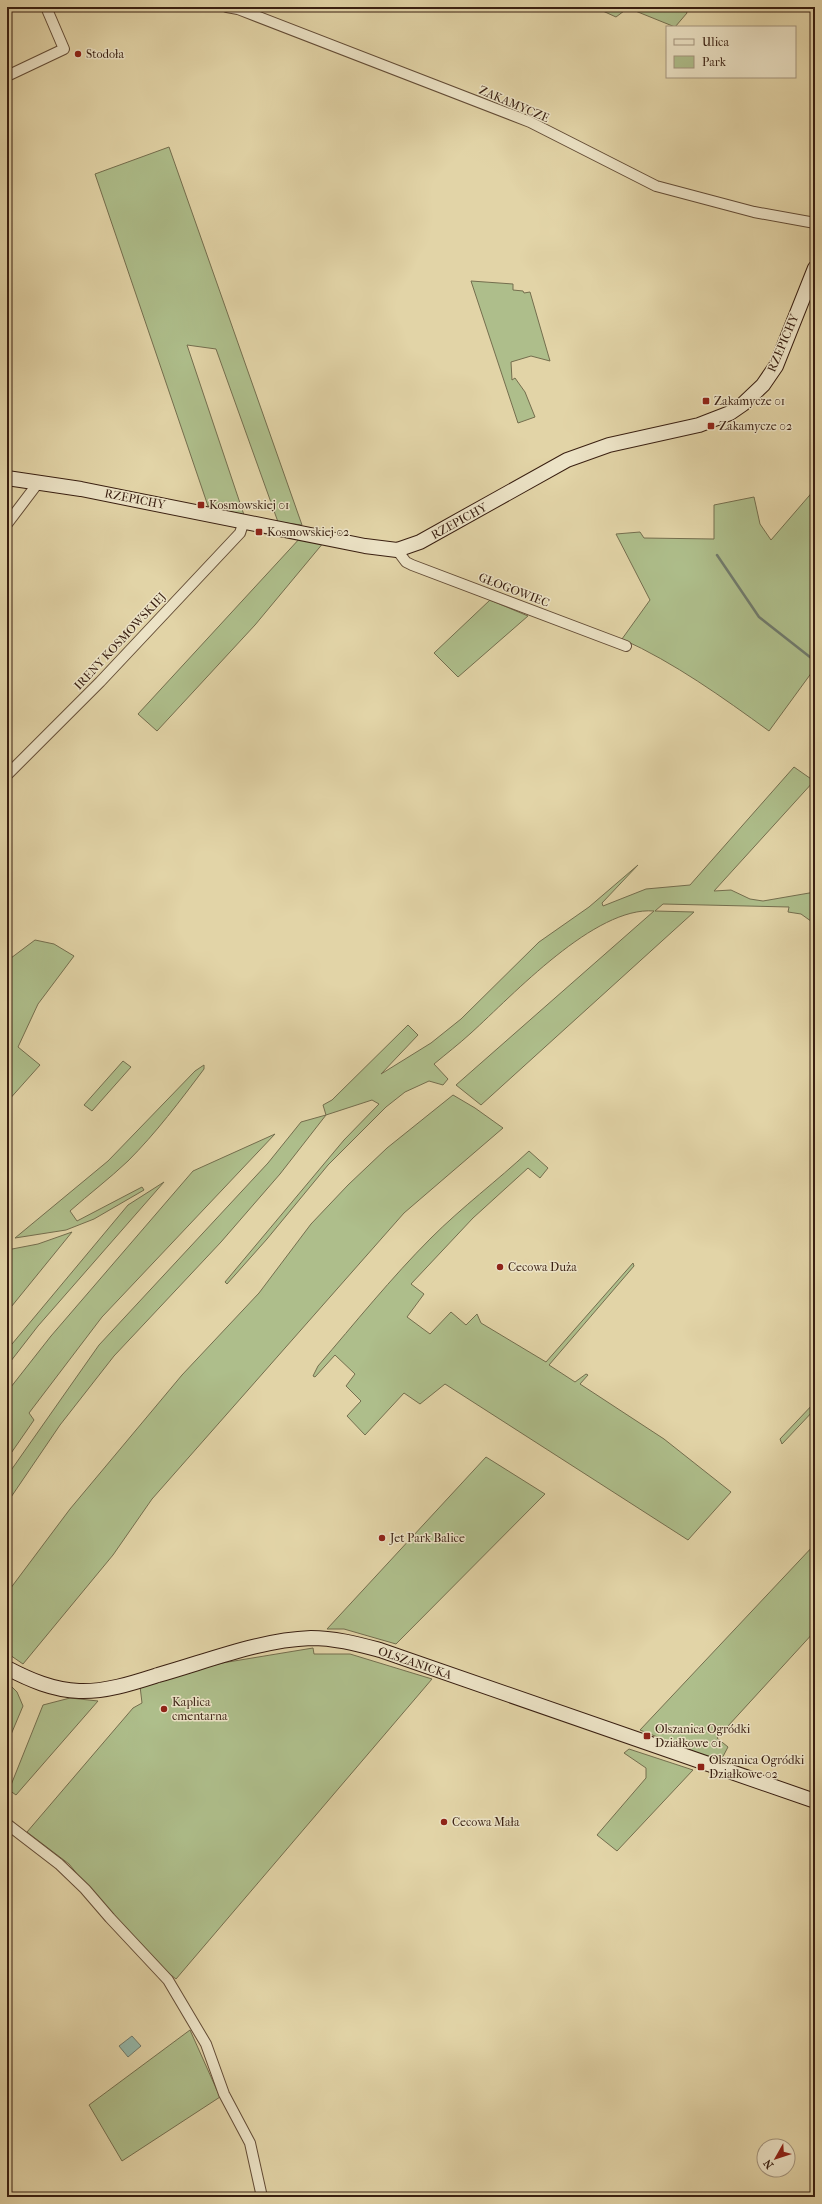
<svg xmlns="http://www.w3.org/2000/svg" width="822" height="2204" font-family="'IM FELL French Canon',serif">
<rect width="100%" height="100%" fill="#e2d4a7"/>
<filter id="stains"><feTurbulence type="fractalNoise" baseFrequency=".005" numOctaves="4"/><feColorMatrix values="0 0 0 0 .2 0 0 0 0 .09 0 0 0 0 .02 0 0 0 .5 -.17"/></filter>
<radialGradient id="worn" r=".72"><stop offset=".6" stop-color="#630" stop-opacity="0"/><stop offset="1" stop-color="#630" stop-opacity=".3"/></radialGradient>
<g fill="#aebe8b" stroke="#746e4e">
<path d="M594,7H685L687,13L675,27L628,8L616,17Z"/>
<path d="M169,147L302,525L278,522L216,349L187,345L244,515L208,506L95,174Z"/>
<path d="M471,281L513,284V290L523,291L524,293L530,292L550,361L531,356L511,362L512,380L515,378L525,392L535,417L518,423Z"/>
<path d="M815,489V668L769,731C722,697 675,663 622,639L650,600L616,534L640,532L644,538L714,539V505L754,497L760,524L771,540Z"/>
<path d="M301,537L324,542L255,625L157,731L138,714Z"/>
<path d="M490,600L528,616L458,677L434,653Z"/>
<path d="M794,767L814,781L714,891L731,890L750,899L763,901L815,892V924L801,914L788,912L789,907L663,904L655,911L694,912L481,1105L456,1085L654,911C595,906 513,995 471,1033C459,1044 446,1054 434,1064L448,1079L443,1085L429,1081L405,1092L386,1107L328,1165L267,1239L227,1284L225,1282L344,1140L379,1104L372,1100L326,1115L280,1174L221,1242L114,1356L60,1425L7,1503V1476L99,1345L268,1163L301,1122L326,1115L323,1105L332,1100L408,1025L418,1035L381,1074L431,1043L461,1019L539,942L589,907L638,865L602,903L603,906L646,889L690,885Z"/>
<path d="M35,940L54,944L74,956L38,1004L18,1047L40,1065L7,1102V961Z"/>
<path d="M123,1061L131,1067L92,1111L84,1105Z"/>
<path d="M204,1065V1069C180,1101 156,1133 128,1161C109,1179 89,1194 70,1211L77,1221L142,1187L144,1190L94,1219L66,1230L15,1238L108,1161L195,1071Z"/>
<path d="M453,1095L475,1108L503,1128L404,1213L152,1499L113,1555L23,1664L7,1653V1593L70,1509L182,1375L259,1293L311,1224L348,1185L387,1148Z"/>
<path d="M275,1134L102,1317L29,1413L34,1420L7,1459V1392L51,1336L193,1171Z"/>
<path d="M529,1151L548,1168L540,1178L528,1168L473,1218L411,1284L424,1294L407,1317L430,1334L451,1312L466,1325L477,1314L481,1323L546,1362L633,1263L634,1266L549,1365L575,1382L586,1374L588,1375L580,1384L664,1439L731,1492L688,1540L445,1384L420,1404L404,1393L365,1435L347,1416L361,1401L346,1386L355,1374L335,1355L315,1377L313,1376L318,1366C355,1323 391,1278 431,1238C462,1207 497,1181 529,1151Z"/>
<path d="M164,1182L38,1326L7,1366V1350L128,1205Z"/>
<path d="M72,1232L7,1312V1250L38,1244Z"/>
<path d="M815,1402V1409L782,1444L780,1439Z"/>
<path d="M486,1457L545,1494L396,1644L344,1629H327Z"/>
<path d="M815,1544V1631L717,1738L728,1747L720,1762L640,1730Z"/>
<path d="M313,1648L314,1654H350L432,1679L176,1979L162,1968L109,1913L69,1864L27,1832L133,1708L142,1703L140,1686L222,1663Z"/>
<path d="M7,1682L17,1692L23,1706L7,1744Z"/>
<path d="M70,1698L98,1701L16,1795L9,1790L43,1705Z"/>
<path d="M629,1749L693,1770L617,1851L597,1835L646,1778V1768L624,1753Z"/>
<path d="M190,2030L220,2097L122,2161L89,2105Z"/>
</g>
<path fill="#95b8aa" stroke="#707b6d" d="M132,2036L141,2046L128,2057L119,2046Z"/>
<g fill="none" stroke-linecap="round" stroke-linejoin="round">
<path stroke="#707b6d" stroke-width="2.5" d="M717,555L759,617L815,661"/>
<g stroke="#634c36" stroke-width="12">
<g id="street">
<path d="M227,7L238,9L530,122L656,186L754,212L815,223"/>
<path d="M7,76L64,49L46,7"/>
<path d="M7,524L38,483"/>
<path d="M397,550L406,562L412,565L626,646"/>
<path d="M7,775L100,682L240,533L244,521"/>
<path d="M7,1824L59,1864L85,1889L110,1918L168,1980L206,2044L224,2094L250,2143L262,2197"/>
</g>
</g>
<g stroke="#391f11" stroke-width="16">
<g id="secondary">
<path d="M7,478L81,489L365,546L397,550L420,542L567,460L609,445L699,425L730,413L743,404L763,385L776,366L815,268"/>
<path d="M7,1668C30,1680 53,1690 79,1691C106,1692 133,1683 158,1675C208,1661 259,1640 311,1638C335,1638 357,1644 380,1650L815,1801"/>
</g>
</g>
<use href="#street" stroke="#ece3c6" stroke-width="10"/>
<use href="#secondary" stroke="#ece3c6" stroke-width="14"/>
</g>
<g fill="#8f2418" stroke="#ece3c6" stroke-width="1.5">
<circle cx="78" cy="54" r="4"/>
<rect x="702" y="397" width="8" height="8" rx="2"/>
<rect x="707" y="422" width="8" height="8" rx="2"/>
<rect x="197" y="501" width="8" height="8" rx="2"/>
<rect x="255" y="528" width="8" height="8" rx="2"/>
<circle cx="500" cy="1267" r="4"/>
<circle cx="382" cy="1538" r="4"/>
<circle cx="164" cy="1709" r="4"/>
<rect x="643" y="1732" width="8" height="8" rx="2"/>
<rect x="697" y="1763" width="8" height="8" rx="2"/>
<circle cx="444" cy="1822" r="4"/>
</g>
<g text-anchor="middle" stroke-width="3" stroke-linejoin="round" paint-order="stroke">
<g font-size="12" fill="#391f11" stroke="#ece3c6" text-anchor="start">
<text x="86" y="58">Stodoła</text>
<text x="714" y="405">Zakamycze 01</text>
<text x="719" y="430">Zakamycze 02</text>
<text x="209" y="509">Kosmowskiej 01</text>
<text x="267" y="536">Kosmowskiej 02</text>
<text x="508" y="1271">Cecowa Duża</text>
<text x="390" y="1542">Jet Park Balice</text>
<text x="172" y="1706">Kaplica<tspan x="172" dy="14">cmentarna</tspan></text>
<text x="655" y="1733">Olszanica Ogródki<tspan x="655" dy="14">Działkowe 01</tspan></text>
<text x="709" y="1764">Olszanica Ogródki<tspan x="709" dy="14">Działkowe 02</tspan></text>
<text x="452" y="1826">Cecowa Mała</text>
</g>
<g font-size="12" fill="#391f11" stroke="#ece3c6">
<text transform="translate(514 104) rotate(23)" y="4">ZAKAMYCZE</text>
<text transform="translate(783 343) rotate(-67)" y="4">RZEPICHY</text>
<text transform="translate(135 499) rotate(11)" y="4">RZEPICHY</text>
<text transform="translate(459 521) rotate(-29)" y="4">RZEPICHY</text>
<text transform="translate(514 590) rotate(21)" y="4">GŁOGOWIEC</text>
<text transform="translate(120 641) rotate(-47)" y="4">IRENY KOSMOWSKIEJ</text>
<text transform="translate(415 1663) rotate(19)" y="4">OLSZANICKA</text>
</g>
</g>
<rect width="822" height="2204" fill="none" stroke="#e2d4a7" stroke-width="24"/>
<rect x="8" y="8" width="806" height="2188" fill="none" stroke="#391f11" stroke-width="2"/>
<rect x="12" y="12" width="798" height="2180" fill="none" stroke="#391f11"/>
<rect x="666" y="26" width="130" height="52" fill="#ece3c6" stroke="#a4957e"/>
<rect x="674" y="39" width="20" height="6" fill="#ece3c6" stroke="#a4957e"/>
<text x="702" y="46" font-size="12" fill="#391f11">Ulica</text>
<rect x="674" y="56" width="20" height="12" fill="#aebe8b" stroke="#a4957e"/>
<text x="702" y="66" font-size="12" fill="#391f11">Park</text>
<g transform="translate(776 2158) rotate(231)"><circle r="19" fill="#ece3c6" stroke="#a4957e"/>
<path d="M0-3L7 15L0 10L-7 15Z" fill="#8f2418"/>
<text y="-6" font-size="11" font-weight="bold" text-anchor="middle" fill="#391f11">N</text>
</g>
<rect width="100%" height="100%" filter="url(#stains)"/>
<rect width="100%" height="100%" fill="url(#worn)"/>
</svg>
